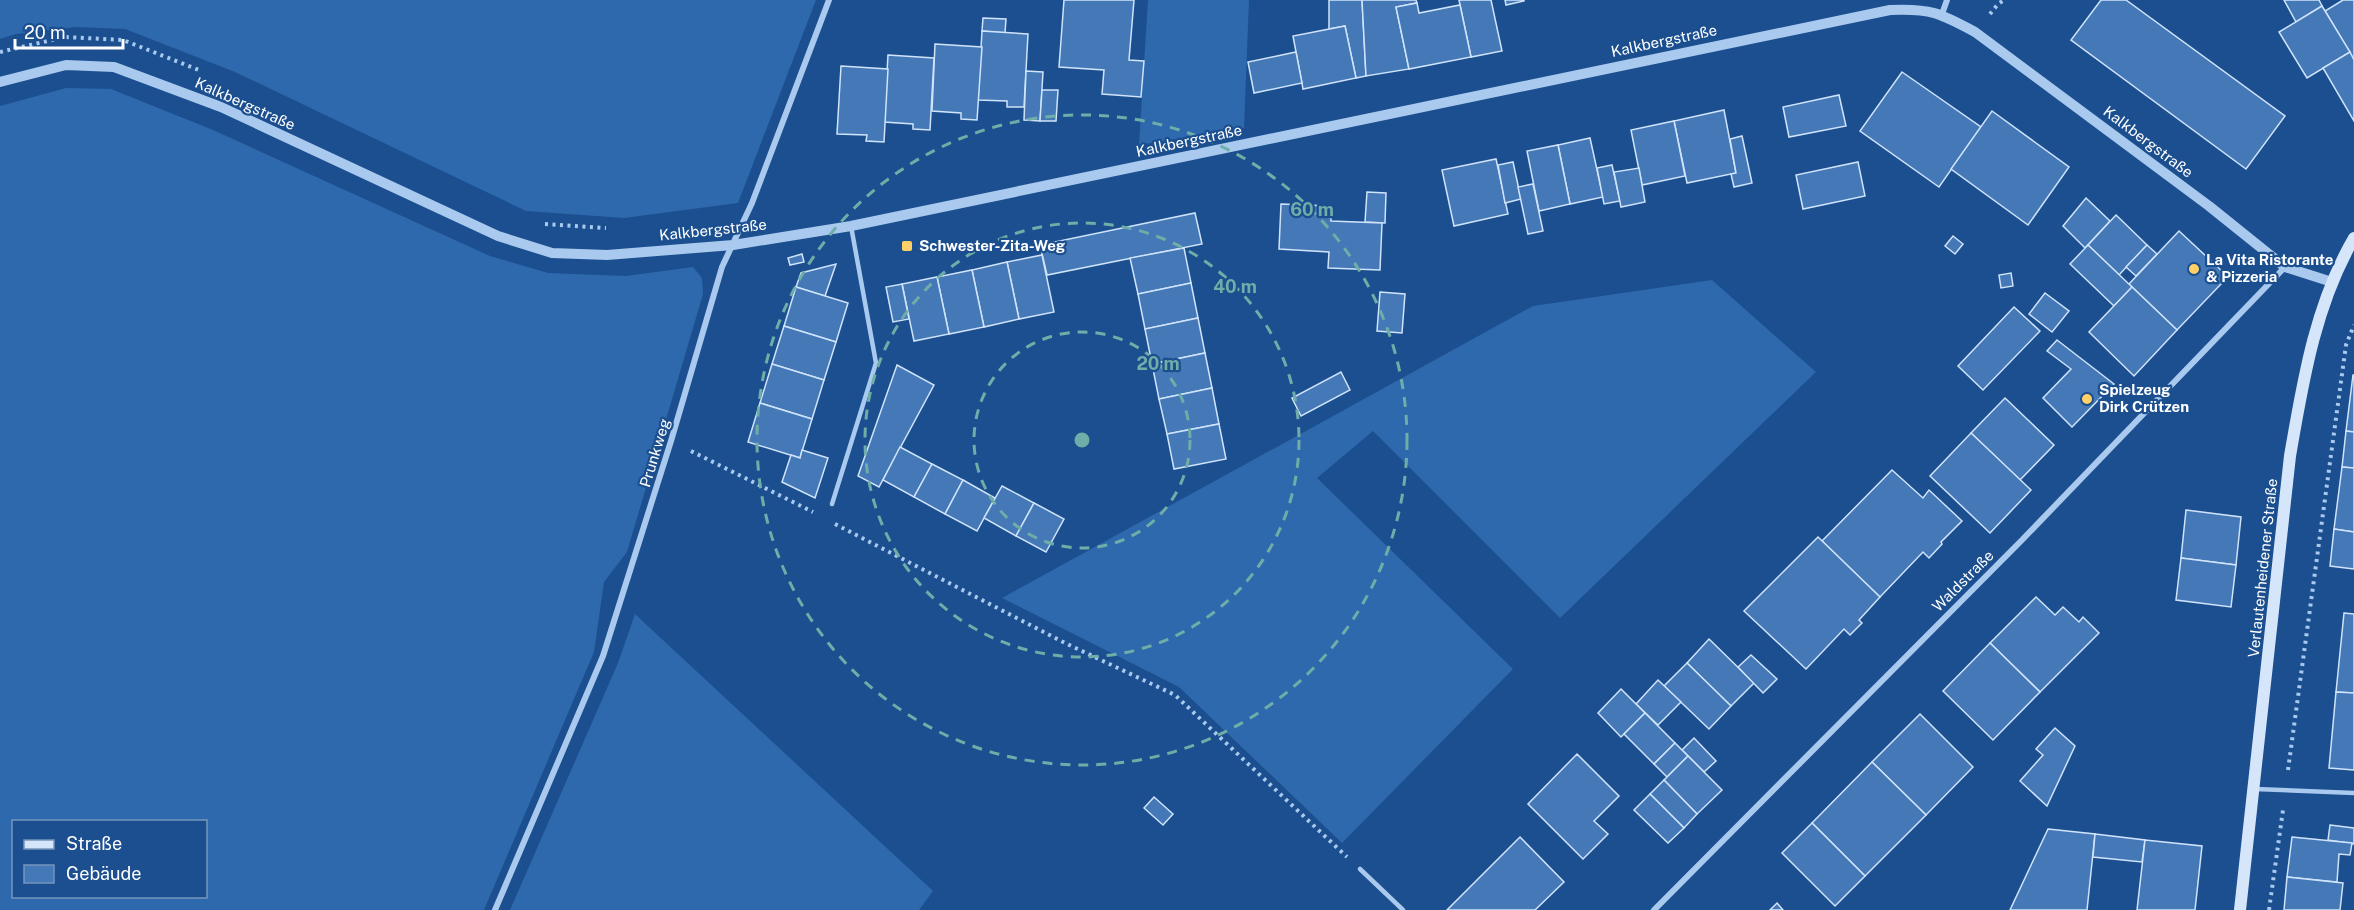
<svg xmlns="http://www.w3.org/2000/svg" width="2354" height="910" font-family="'Public Sans',sans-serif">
<rect width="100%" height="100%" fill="#1b4f8f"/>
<g fill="#2e69ad" fill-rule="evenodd">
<path d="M0,0H816L738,203L624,218L526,211L235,72L125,29L76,27L16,34L0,39Z"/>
<path d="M1148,0H1249L1244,128L1139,145Z"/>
<path d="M66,88L111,89L213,130L490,256L548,273L626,276L693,267L702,278L703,294L627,552L604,582L594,652L484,910H0V106ZM14,822H206V896H14Z"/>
<path d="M1712,280L1816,372L1560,618L1373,431L1317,478L1513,669L1342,843L1179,687L1002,598L1533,306Z"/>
<path d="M635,614L933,891L919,910H510L618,663Z"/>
</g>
<g fill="#4478b7" stroke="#cfe3fa" stroke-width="1.5">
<path d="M1064,0H1134L1129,60L1144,61L1141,97L1102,94L1104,70L1059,67Z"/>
<path d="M1329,0H1362L1366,76L1356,78L1345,26L1329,29Z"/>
<path d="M1362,0H1416L1417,3L1396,7L1409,69L1366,76Z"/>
<path d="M1459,0H1491L1502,51L1471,57Z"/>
<path d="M1505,0H1524V1L1506,5Z"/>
<path d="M2101,0H2126L2285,116L2246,169L2071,40Z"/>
<path d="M2284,0H2319L2322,6L2296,22Z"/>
<path d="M2343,0H2354V60L2325,11Z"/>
<path d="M1417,3L1419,13L1460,5L1471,57L1409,69L1396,7Z"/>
<path d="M2322,6L2350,52L2307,78L2279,32Z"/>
<path d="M983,18L1006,19L1005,33L982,31Z"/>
<path d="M1345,26L1356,78L1303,89L1293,36Z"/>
<path d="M982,31L1028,34L1024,107H1007V101L978,100Z"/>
<path d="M935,44L982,47L977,120L961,119V113L932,111Z"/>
<path d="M1296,52L1302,83L1254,93L1248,62Z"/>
<path d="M2350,52L2354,60V121L2323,68Z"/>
<path d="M888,55L934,58L930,130L913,129V124L884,122Z"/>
<path d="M841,66L888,69L884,142L866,141L867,135L837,134Z"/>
<path d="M1026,71L1043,72L1040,121L1024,120Z"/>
<path d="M1902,72L1981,127L1939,187L1860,131Z"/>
<path d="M1042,90H1058L1056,121H1040Z"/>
<path d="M1839,95L1846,126L1789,137L1783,107Z"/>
<path d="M1724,110L1736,173L1687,183L1674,121Z"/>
<path d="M1992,111L2069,167L2028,225L1951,169Z"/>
<path d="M1674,121L1685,176L1642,185L1631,130Z"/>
<path d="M1742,136L1752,183L1734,187L1731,174L1736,173L1730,139Z"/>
<path d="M1590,138L1603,197L1570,204L1558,145Z"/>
<path d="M1558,145L1570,204L1539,211L1527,151Z"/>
<path d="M1496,159L1508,214L1454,226L1442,170Z"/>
<path d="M1513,162L1521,199L1505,203L1498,165Z"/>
<path d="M1858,162L1865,196L1803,209L1796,175Z"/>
<path d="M1612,165L1620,201L1604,204L1597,168Z"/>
<path d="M1639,168L1645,202L1621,207L1614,172Z"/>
<path d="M1533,184L1543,231L1528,234L1518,187Z"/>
<path d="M1367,192L1386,193L1385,223L1365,222Z"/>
<path d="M2086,198L2110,221L2085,248L2063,226Z"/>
<path d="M1281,204L1331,206V221L1382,223L1380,270L1328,268L1329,252L1279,249Z"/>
<path d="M1195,213L1202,244L1047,275L1040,245Z"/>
<path d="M2116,215L2147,245L2119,275L2088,245Z"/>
<path d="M2179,231L2222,271V283L2177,330L2129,284Z"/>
<path d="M1953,236L1963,244L1955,254L1945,246Z"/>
<path d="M2088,245L2132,287L2114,306L2070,264Z"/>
<path d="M2147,245L2157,254L2136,276L2126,267Z"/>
<path d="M1184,248L1191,283L1138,294L1130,258Z"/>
<path d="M802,254L804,262L790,265L788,258Z"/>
<path d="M1042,255L1054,312L1019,319L1007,262Z"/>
<path d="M1007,262L1019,319L984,327L972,270Z"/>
<path d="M836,264L825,296L796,287L801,273Z"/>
<path d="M972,270L984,327L949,334L937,277Z"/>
<path d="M2011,273L2013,286L2001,288L1999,275Z"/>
<path d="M937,277L949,334L914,341L902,284Z"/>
<path d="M1191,283L1198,318L1145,329L1138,294Z"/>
<path d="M902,284L909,319L893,322L886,287Z"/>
<path d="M796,287L848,303L836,342L784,326Z"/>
<path d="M2132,287L2177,330L2134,376L2089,332Z"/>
<path d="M1380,292L1405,294L1402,333L1377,331Z"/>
<path d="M2045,293L2069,311L2052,332L2029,314Z"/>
<path d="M2014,307L2040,331L1983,390L1958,366Z"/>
<path d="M1198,318L1205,353L1152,364L1145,329Z"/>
<path d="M784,326L836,342L824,380L772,364Z"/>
<path d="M2057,340L2114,384L2072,427L2043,398L2071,369L2047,351Z"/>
<path d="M1205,353L1212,388L1159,399L1152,364Z"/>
<path d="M772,364L824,380L812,419L760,403Z"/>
<path d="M897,365L934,385L879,487L858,476Z"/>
<path d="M1341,372L1350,390L1301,416L1292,398Z"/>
<path d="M2353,375H2354V432L2346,431Z"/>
<path d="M1212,388L1219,424L1167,434L1159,399Z"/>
<path d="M2005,398L2054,445L2020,480L1971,433Z"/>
<path d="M760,403L812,419L800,458L748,442Z"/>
<path d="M1219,424L1226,459L1174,469L1167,434Z"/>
<path d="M2346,431L2354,432V468L2342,467Z"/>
<path d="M1971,433L2031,490L1990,533L1930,476Z"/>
<path d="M900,447L932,464L914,497L883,480Z"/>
<path d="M802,450L828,458L815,498L782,482L791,455L800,458Z"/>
<path d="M932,464L963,480L945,514L914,497Z"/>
<path d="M2342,467L2354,468V532L2334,529Z"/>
<path d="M1892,470L1923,498L1929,490L1962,521L1941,542L1942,544L1929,558L1923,552L1880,597L1822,541Z"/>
<path d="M963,480L995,498L977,531L945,514Z"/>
<path d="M1002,486L1034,503L1016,536L984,518Z"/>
<path d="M1034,503L1064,519L1046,552L1016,536Z"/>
<path d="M2186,510L2241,517L2236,565L2181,558Z"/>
<path d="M2334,529L2354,532V569L2330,566Z"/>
<path d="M1818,537L1880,597L1859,620L1862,623L1850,635L1844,629L1806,669L1744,611Z"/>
<path d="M2181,558L2236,565L2231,607L2176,600Z"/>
<path d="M2036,597L2055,615L2063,607L2079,622L2083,617L2099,633L2040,692L1990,643Z"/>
<path d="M2344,613L2354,614V693L2336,692Z"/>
<path d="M1709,639L1754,683L1731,706L1687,663Z"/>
<path d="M1990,643L2040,692L1993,740L1943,691Z"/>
<path d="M1751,655L1777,679L1763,693L1738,667Z"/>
<path d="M1687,663L1731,706L1709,729L1664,686Z"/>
<path d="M1658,680L1681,702L1658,725L1636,704Z"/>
<path d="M1621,689L1645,713L1621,737L1598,713Z"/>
<path d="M2336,692L2354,693V770L2329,768Z"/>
<path d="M1645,713L1675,743L1654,764L1624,734Z"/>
<path d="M1920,714L1973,767L1926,815L1872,762Z"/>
<path d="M2055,728L2075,746L2047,806L2020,781L2043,755L2036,749Z"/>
<path d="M1694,738L1716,761L1704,772L1682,750Z"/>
<path d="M1675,743L1688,756L1667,777L1654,764Z"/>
<path d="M1577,754L1619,796L1594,821L1608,834L1583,859L1528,804Z"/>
<path d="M1688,756L1722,790L1697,814L1664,780Z"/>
<path d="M1872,762L1926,815L1865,876L1812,823Z"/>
<path d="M1664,780L1697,814L1684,828L1650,794Z"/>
<path d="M1650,794L1684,828L1668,843L1634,810Z"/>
<path d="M1154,797L1173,814L1163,825L1144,808Z"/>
<path d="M1812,823L1865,876L1835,906L1782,853Z"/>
<path d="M2330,825L2354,828V844L2328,840Z"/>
<path d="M2048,829L2095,834L2087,910H2010Z"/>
<path d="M2095,834L2145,840L2142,862L2093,857Z"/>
<path d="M1520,837L1564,882L1535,910H1447Z"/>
<path d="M2292,837L2352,843L2350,855L2339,854L2337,882L2287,877Z"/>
<path d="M2145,840L2202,846L2195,910H2137Z"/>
<path d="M2287,877L2343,883L2340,910H2284Z"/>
<path d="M1777,903L1783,910H1770Z"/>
</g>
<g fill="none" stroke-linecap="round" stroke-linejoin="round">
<g stroke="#a9c9ee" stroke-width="4" stroke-dasharray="3 4.5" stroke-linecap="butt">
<path d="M1990,14L1998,4L2004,0"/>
<path d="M0,52L65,37L123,40L199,70"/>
<path d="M545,224L606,228"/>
<path d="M691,451L813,512"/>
<path d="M835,524L1065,643L1175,695L1347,857"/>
<path d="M2288,770L2346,345L2354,325"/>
<path d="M2269,910L2283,810"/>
</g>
<g stroke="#a9c9ee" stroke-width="4.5">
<path d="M832,504L876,363L851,226"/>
<path d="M2255,789L2354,793"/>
<path d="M1360,869L1403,910"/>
</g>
<g stroke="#a9c9ee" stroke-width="6">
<path d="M1942,14L1947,0"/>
<path d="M495,910L603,656L671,441L722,267L752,203L829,0"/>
<path d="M1654,910L2022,540L2285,267"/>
</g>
<path stroke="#a9c9ee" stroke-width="10" d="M0,82L66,65L114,67L221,107L498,236L552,253L607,255L733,245L851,226L1890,10C1930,8 1940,13 1975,32L2209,206L2285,267L2332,282"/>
<path stroke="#d6e6fa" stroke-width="12" d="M2240,910L2290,456C2303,381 2315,305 2354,238"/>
</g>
<g fill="none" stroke="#6fada8" stroke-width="3" stroke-dasharray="10 8">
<circle cx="1082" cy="440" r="108"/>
<circle cx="1082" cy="440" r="217"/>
<circle cx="1082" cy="440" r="325"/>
</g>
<g fill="#ffd166" stroke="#1b4f8f" stroke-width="2">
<rect x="901" y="240" width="12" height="12" rx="3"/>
<circle cx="2194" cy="269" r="6"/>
<circle cx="2087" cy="399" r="6"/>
</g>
<g text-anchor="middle" stroke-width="4.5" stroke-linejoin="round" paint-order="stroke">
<g font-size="15" fill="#fff" stroke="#1b4f8f">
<text transform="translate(1664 41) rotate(-12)" y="5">Kalkbergstraße</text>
<text transform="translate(245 104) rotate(24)" y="5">Kalkbergstraße</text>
<text transform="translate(1189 141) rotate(-12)" y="5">Kalkbergstraße</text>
<text transform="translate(2148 142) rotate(37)" y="5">Kalkbergstraße</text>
<text transform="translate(713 230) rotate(-6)" y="5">Kalkbergstraße</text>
<text transform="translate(655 453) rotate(-73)" y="5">Prunkweg</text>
<text transform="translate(2263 568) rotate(-84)" y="5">Verlautenheidener Straße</text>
<text transform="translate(1963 581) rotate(-45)" y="5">Waldstraße</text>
</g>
<g font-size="15" font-weight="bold" fill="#fff" stroke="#1b4f8f" text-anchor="start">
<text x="919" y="251">Schwester-Zita-Weg</text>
<text x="2206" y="265">La Vita Ristorante<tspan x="2206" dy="17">&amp; Pizzeria</tspan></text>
<text x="2099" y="395">Spielzeug<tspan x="2099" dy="17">Dirk Crützen</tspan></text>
</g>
</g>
<circle cx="1082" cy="440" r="9" fill="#6fada8" stroke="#1b4f8f" stroke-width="3"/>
<g font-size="18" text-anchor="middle" font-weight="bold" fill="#6fada8" stroke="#1b4f8f" stroke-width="4.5" stroke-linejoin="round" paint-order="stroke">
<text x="1312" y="216">60 m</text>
<text x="1235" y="293">40 m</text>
<text x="1158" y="370">20 m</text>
</g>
<rect x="12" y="820" width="195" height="78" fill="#1b4f8f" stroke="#7695bc" stroke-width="1.5"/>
<rect x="24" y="840" width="30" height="9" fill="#d6e6fa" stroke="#7695bc" stroke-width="1.5"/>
<text x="66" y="850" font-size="18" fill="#ffffff">Straße</text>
<rect x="24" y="865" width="30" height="18" fill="#4478b7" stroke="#7695bc" stroke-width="1.5"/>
<text x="66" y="880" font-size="18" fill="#ffffff">Gebäude</text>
<path d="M15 39v9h108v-9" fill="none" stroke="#ffffff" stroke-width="3"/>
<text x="24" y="39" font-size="18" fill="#ffffff" stroke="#1b4f8f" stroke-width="4.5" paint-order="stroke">20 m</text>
</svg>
